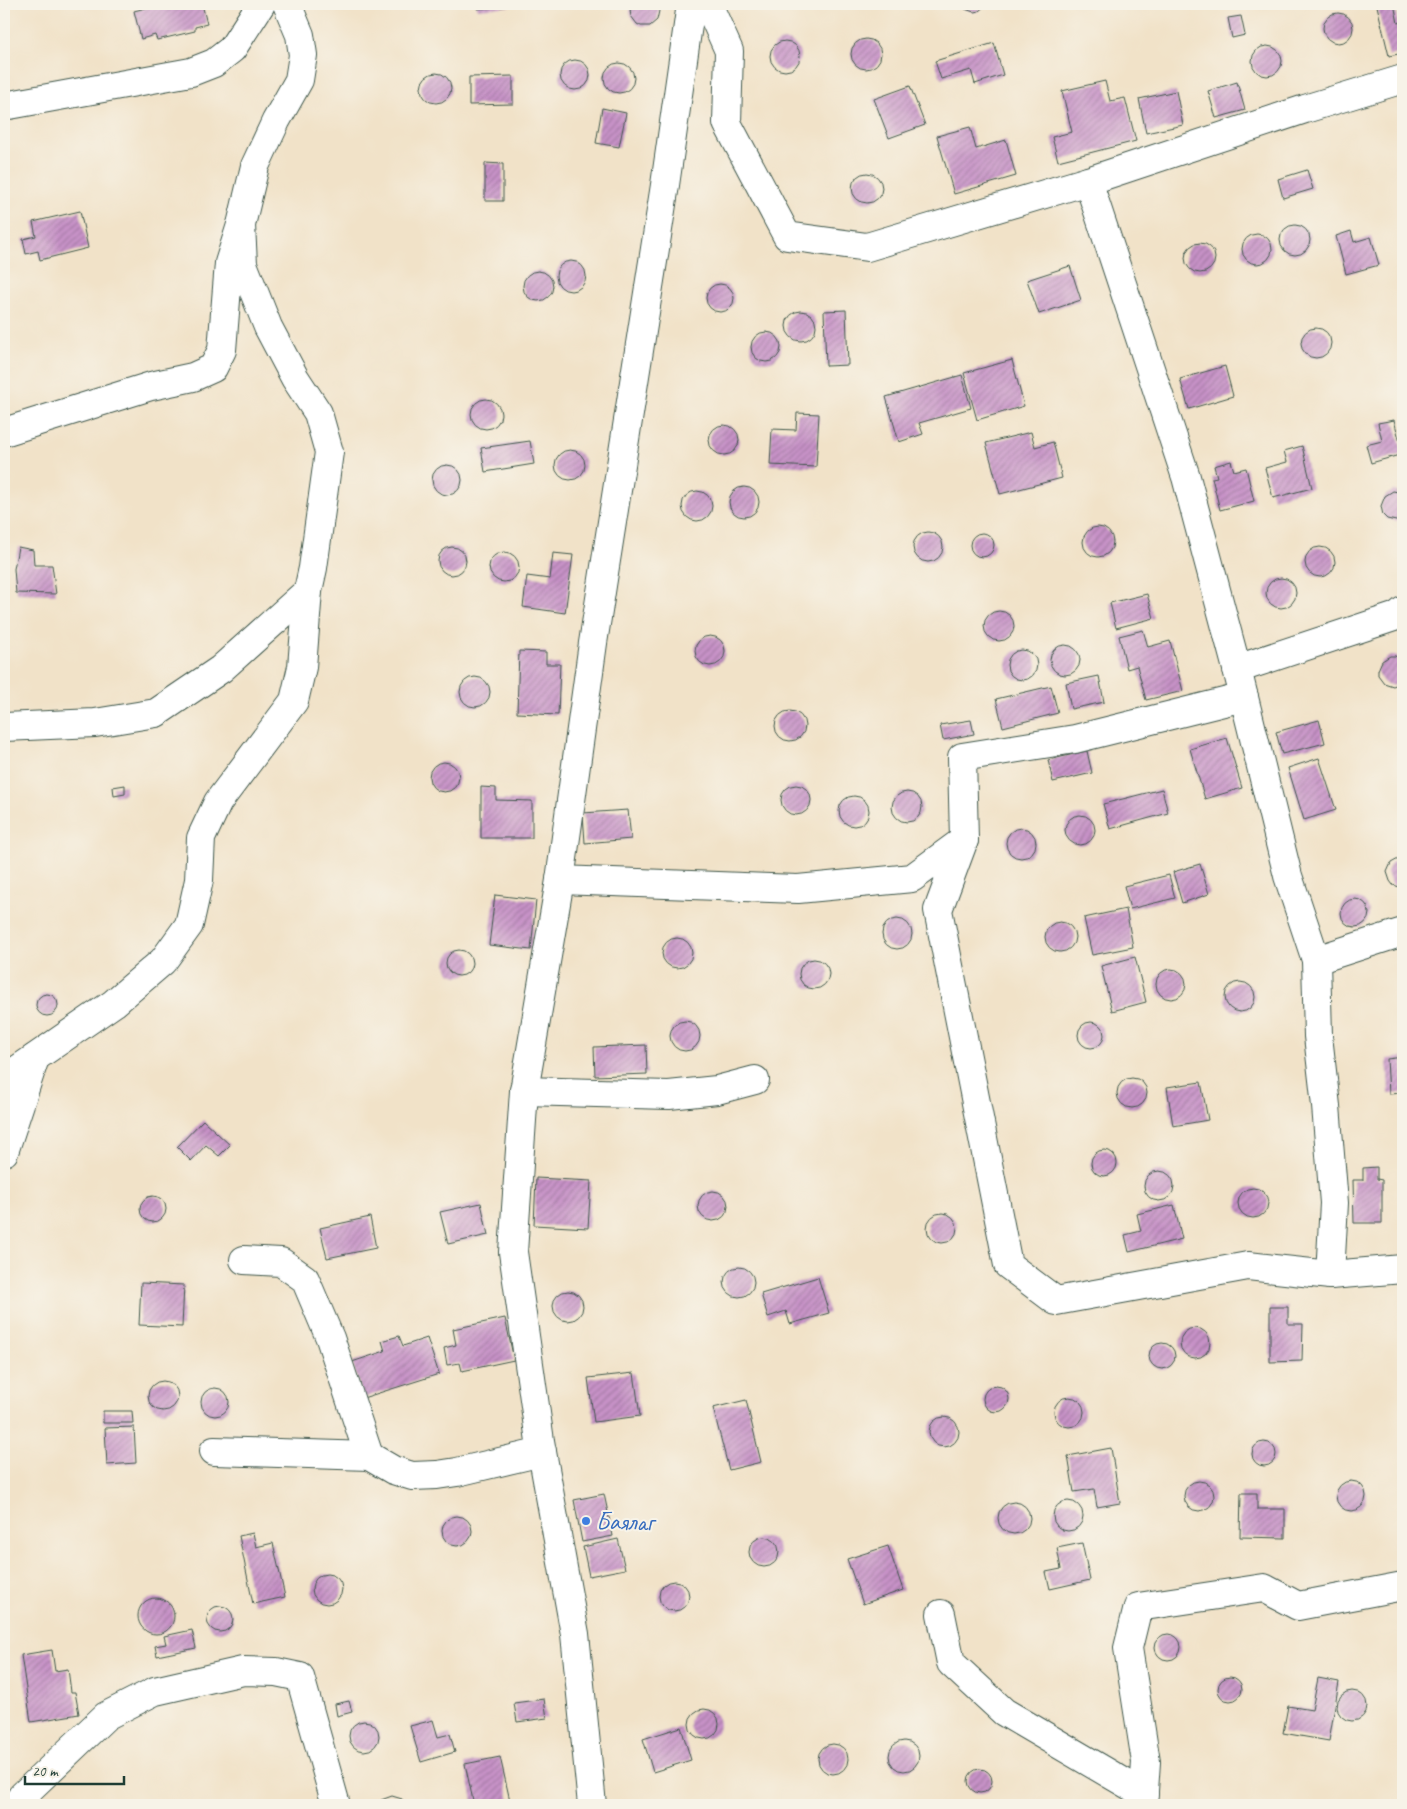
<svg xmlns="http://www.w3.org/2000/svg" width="1407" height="1809" font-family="Caveat,sans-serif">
<defs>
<pattern id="building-hatch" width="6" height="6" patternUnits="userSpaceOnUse" patternTransform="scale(1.25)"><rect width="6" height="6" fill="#c792c7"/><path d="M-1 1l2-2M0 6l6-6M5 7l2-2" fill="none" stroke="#a178a2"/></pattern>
</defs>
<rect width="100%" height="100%" fill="#f7f3e8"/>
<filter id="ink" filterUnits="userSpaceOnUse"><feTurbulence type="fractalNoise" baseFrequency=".02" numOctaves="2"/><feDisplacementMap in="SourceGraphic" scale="10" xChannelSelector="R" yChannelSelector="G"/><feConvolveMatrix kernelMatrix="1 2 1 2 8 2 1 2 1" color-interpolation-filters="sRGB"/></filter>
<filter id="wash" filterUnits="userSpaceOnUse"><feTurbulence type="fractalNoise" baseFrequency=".0096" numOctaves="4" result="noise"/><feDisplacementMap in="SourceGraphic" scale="20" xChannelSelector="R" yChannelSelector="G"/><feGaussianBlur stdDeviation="1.12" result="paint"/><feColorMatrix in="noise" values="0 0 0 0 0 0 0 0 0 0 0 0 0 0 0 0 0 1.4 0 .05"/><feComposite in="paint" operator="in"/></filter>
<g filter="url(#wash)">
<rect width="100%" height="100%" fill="#f1e2c8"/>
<g id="blocks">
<g fill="url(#building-hatch)">
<path d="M161,4H202L207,24L195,27V31L157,40L155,35L141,39L134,11Z"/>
<path d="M477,4H511L512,6L477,9Z"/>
<path d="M634,4H656L659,11L657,20L650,26H641L637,24L631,16L630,11Z"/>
<path d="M960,4H987L979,11L974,12L965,9Z"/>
<path d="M1387,4H1394L1398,23L1403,21V53L1389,56L1377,6Z"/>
<circle cx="1338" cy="28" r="15"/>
<path d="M1241,16L1245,35L1232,38L1228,18Z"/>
<circle cx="866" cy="54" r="15"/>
<circle cx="785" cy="56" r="15"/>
<path d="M994,43L1003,75L975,84L971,70L941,79L935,61Z"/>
<circle cx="1267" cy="61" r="15"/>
<circle cx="575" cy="75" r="15"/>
<circle cx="619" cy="78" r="15"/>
<circle cx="436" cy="88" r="15"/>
<path d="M513,76V104L469,105V77Z"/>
<path d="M1105,81L1110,101L1125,98L1136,141L1058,161L1052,137L1072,132L1062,91Z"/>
<path d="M1237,82L1245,110L1216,118L1208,91Z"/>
<path d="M910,86L925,125L889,138L874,99Z"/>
<path d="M1176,91L1183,125L1146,133L1139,99Z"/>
<path d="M602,108L626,113L619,147L596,143Z"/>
<path d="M970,127L976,149L1006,140L1016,176L954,194L937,136Z"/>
<path d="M485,163L503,164V201H485Z"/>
<path d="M1307,170L1313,189L1283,198L1278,179Z"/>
<circle cx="867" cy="188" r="15"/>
<path d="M80,211L88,248L40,260L38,251L26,254L23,239L36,236L33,222Z"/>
<circle cx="1295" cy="240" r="15"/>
<path d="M1351,231L1354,242L1371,237L1379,265L1346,274L1336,236Z"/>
<circle cx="1257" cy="249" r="15"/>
<circle cx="1200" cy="258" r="15"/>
<circle cx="571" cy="276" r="15"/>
<path d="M1070,266L1081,300L1039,314L1027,280Z"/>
<circle cx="538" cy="286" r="15"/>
<circle cx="720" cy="298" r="14"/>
<path d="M846,310L848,365L826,366L824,311Z"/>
<circle cx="801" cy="326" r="15"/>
<circle cx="1316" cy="343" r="15"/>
<circle cx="766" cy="347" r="15"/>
<path d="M1012,360L1024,406L977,420L964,373Z"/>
<path d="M1225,366L1233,396L1189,409L1180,379Z"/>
<path d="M962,375L971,408L919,423L923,434L899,442L886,397Z"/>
<circle cx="486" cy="414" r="15"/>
<path d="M797,413L819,414L816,467L770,465L772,429L796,430Z"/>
<path d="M1394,420L1403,454L1371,463L1366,445L1382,441L1378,423Z"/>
<circle cx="724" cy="440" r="15"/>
<path d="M1031,432L1035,447L1053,442L1062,478L1000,494L986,443Z"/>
<path d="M530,441L534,464L485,472L481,448Z"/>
<path d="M1302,446L1312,488L1273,498L1265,468L1287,462L1284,451Z"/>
<circle cx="570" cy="465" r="15"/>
<path d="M1231,461L1234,471L1246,468L1254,501L1220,510L1212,478L1217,477L1214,466Z"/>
<circle cx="447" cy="480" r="15"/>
<circle cx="744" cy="502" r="15"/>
<circle cx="697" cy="506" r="15"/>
<path d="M1393,491L1403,493V519L1396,521L1387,519L1383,515L1381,506L1385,496Z"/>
<circle cx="1098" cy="542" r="15"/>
<circle cx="928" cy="547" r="15"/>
<circle cx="982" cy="545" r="12"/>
<circle cx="1320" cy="562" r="15"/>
<path d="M18,547L33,550L34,565H52L56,594L16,593L14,569Z"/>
<circle cx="452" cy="561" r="14"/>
<circle cx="504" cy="567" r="15"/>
<path d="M553,553L573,555L565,613L523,607L527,576L550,579Z"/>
<circle cx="1281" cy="593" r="15"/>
<path d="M1147,594L1154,618L1116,628L1110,603Z"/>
<circle cx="999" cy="626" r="15"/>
<path d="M1143,630L1148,647L1170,641L1183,691L1146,700L1137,666L1127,669L1119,636Z"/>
<circle cx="710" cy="651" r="15"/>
<circle cx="1065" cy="660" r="15"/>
<circle cx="1022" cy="665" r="15"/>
<path d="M519,651L546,652V664H560L558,715L517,713Z"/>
<path d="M1390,656H1395L1403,660V682L1393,686L1384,683L1378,675V670L1382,661Z"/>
<path d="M1099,676L1104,702L1071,709L1066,683Z"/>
<circle cx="475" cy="692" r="15"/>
<path d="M1051,686L1058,713L1003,727L996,699Z"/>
<circle cx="790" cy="726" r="15"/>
<path d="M971,720L974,734L943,740L940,725Z"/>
<path d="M1319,720L1325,743L1282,754L1276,732Z"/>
<path d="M1227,738L1242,788L1205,799L1190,749Z"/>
<path d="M1087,751L1092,773L1053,782L1048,760Z"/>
<path d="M1319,758L1336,810L1304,820L1288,768Z"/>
<circle cx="444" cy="777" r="15"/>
<circle cx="796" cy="800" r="15"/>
<path d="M125,785V794L114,796L113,787Z"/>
<path d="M481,787L496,788V800L532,801V838H481Z"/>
<path d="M1162,789L1168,813L1110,829L1103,804Z"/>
<circle cx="907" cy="807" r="15"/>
<circle cx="854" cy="811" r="15"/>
<path d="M628,810L631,839L585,843L583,813Z"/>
<circle cx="1080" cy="830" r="15"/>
<circle cx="1021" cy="843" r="15"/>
<path d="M1400,858H1403V888L1393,885L1390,881L1387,872L1391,863Z"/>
<path d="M1200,864L1209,894L1182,903L1173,872Z"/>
<path d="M1169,875L1175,898L1130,909L1124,886Z"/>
<path d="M495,895L536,900L531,950L489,945Z"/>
<circle cx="1355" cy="913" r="14"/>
<path d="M1126,909L1133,947L1092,955L1084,918Z"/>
<circle cx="897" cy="934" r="15"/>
<circle cx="1060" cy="937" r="15"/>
<circle cx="677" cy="953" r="15"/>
<circle cx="459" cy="963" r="13"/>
<path d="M1135,957L1146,1002L1112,1011L1101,966Z"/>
<circle cx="814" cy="974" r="15"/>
<circle cx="1171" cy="984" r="15"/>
<circle cx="1240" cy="997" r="15"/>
<circle cx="47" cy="1005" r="11"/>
<circle cx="685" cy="1036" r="15"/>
<circle cx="1091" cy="1035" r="13"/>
<path d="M646,1045L647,1074L595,1076L594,1047Z"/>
<path d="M1403,1057V1093L1389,1094L1387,1059Z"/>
<circle cx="1132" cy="1093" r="15"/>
<path d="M1201,1082L1208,1120L1173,1126L1167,1087Z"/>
<path d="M203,1120L230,1145L219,1156L206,1145L191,1161L177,1147Z"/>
<circle cx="1104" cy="1163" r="13"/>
<path d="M1377,1167V1179L1382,1180V1223H1354L1353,1180H1363V1168Z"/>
<circle cx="1159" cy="1186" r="15"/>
<path d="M536,1178L591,1181L588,1228L534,1225Z"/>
<circle cx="1253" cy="1203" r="15"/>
<circle cx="713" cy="1206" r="15"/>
<circle cx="153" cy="1209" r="13"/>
<path d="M481,1203L488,1235L448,1244L440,1212Z"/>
<path d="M1174,1205L1182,1239L1129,1252L1125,1235L1141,1231L1137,1214Z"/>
<circle cx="942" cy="1228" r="15"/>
<path d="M370,1217L376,1248L327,1258L320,1228Z"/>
<circle cx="739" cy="1282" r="15"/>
<path d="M818,1277L829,1313L790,1324L786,1311L768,1317L761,1294Z"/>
<path d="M141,1283L184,1285L182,1327L139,1325Z"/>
<circle cx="568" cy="1306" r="15"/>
<path d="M1270,1307H1288V1324H1303L1302,1361L1270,1362Z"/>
<path d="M505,1318L514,1360L462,1371L460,1363L447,1365L444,1348L456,1345L453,1329Z"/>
<circle cx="1195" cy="1343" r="15"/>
<path d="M399,1336L403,1346L427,1338L439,1374L363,1398L352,1362L385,1351L382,1341Z"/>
<circle cx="1162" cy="1356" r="13"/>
<path d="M634,1373L640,1416L594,1422L588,1378Z"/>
<circle cx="163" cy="1396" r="15"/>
<circle cx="996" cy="1399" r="13"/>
<circle cx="215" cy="1402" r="14"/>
<circle cx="1069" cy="1412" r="15"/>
<path d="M746,1400L761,1462L729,1470L713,1408Z"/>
<path d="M103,1411H132L133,1423H103Z"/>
<circle cx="944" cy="1432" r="15"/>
<path d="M134,1427L136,1463L107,1465L105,1428Z"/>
<circle cx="1264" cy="1454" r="12"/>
<path d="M1111,1448L1120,1503L1097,1507L1094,1489L1074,1492L1068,1456Z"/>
<circle cx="1351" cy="1496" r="15"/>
<circle cx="1199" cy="1496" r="15"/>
<path d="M1241,1493H1257V1509H1285V1538L1240,1537Z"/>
<path d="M604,1494L613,1536L582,1542L574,1500Z"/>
<circle cx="1068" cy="1516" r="15"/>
<circle cx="1014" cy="1518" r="16"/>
<circle cx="457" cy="1531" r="15"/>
<path d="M253,1533L256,1547L273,1543L285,1597L253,1604L239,1536Z"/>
<circle cx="764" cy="1552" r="15"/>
<path d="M618,1539L625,1569L589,1576L583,1547Z"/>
<path d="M1082,1543L1090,1580L1050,1589L1046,1572L1061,1569L1057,1548Z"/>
<path d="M888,1546L903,1590L863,1604L847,1559Z"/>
<circle cx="327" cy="1589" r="15"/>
<circle cx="674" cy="1596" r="15"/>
<circle cx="156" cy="1616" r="18"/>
<circle cx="220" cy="1619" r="13"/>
<path d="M192,1630L196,1648L157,1656L155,1646L166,1644L164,1636Z"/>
<circle cx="1168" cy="1647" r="13"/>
<path d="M52,1650L55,1671L68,1669L71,1692H75L79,1714L31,1722L21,1655Z"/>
<circle cx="1230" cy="1689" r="12"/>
<path d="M1318,1678L1339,1682L1329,1741L1283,1733L1288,1706L1312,1710Z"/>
<circle cx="1352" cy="1706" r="15"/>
<path d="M544,1699L547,1718L517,1722L514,1703Z"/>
<path d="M349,1701L352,1712L337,1716L335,1704Z"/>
<circle cx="704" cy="1724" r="15"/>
<path d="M433,1720L438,1737L450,1734L455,1752L421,1762L410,1726Z"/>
<circle cx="364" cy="1736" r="15"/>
<path d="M681,1727L691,1760L653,1772L643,1739Z"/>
<circle cx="904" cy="1756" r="15"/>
<circle cx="833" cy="1759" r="15"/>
<path d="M500,1757L511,1805H474L465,1764Z"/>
<circle cx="980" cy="1781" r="12"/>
<path d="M392,1796L402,1799L407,1805H377L381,1800Z"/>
</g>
</g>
</g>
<g filter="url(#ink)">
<use href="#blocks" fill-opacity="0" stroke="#3e564a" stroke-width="1"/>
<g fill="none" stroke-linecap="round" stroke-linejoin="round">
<g stroke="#3e564a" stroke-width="30">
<g id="street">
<path d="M708,4L729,51L727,123L787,236L867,247L1088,181L1305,109L1403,79"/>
<path d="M4,106L191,72L214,63L232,49L261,4"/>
<path d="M1088,181L1186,477L1237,669L1288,876L1316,960L1318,1036L1326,1106L1334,1203L1330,1275"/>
<path d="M4,432L151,386L193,377L213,368L222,350L229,263L241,225L255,166L276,121L299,80L303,55L300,35L287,4"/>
<path d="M1237,669L1397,616L1403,611"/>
<path d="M4,727L95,723L156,713L221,669L308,591"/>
<path d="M964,840L938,910L1008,1265L1056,1301L1248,1266L1330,1275L1403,1269"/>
<path d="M560,880L798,889L912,878L964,840L962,757L1075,739L1244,697"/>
<path d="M1316,960L1403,932"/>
<path d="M4,1079L114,1003L163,961L189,925L199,880L201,838L218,802L294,701L302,667L308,591L313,568L329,452L318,413L295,378L268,327L243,264L241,225"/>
<path d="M524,1091L669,1095L717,1090L755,1080"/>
<path d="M4,1152L35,1058"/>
<path d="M244,1260L281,1262L305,1279L330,1338L369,1456"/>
<path d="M214,1451L369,1456L393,1470L412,1476L437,1475L457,1472L542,1452"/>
<path d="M941,1614L951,1663L1004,1712L1144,1794"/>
<path d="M22,1796L106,1716L155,1691L243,1671L276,1672L300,1677L336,1805"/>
<path d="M592,1805L575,1634L540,1441L513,1252L524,1091L560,880L593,643L665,185L691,4"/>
<path d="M1143,1805L1146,1762L1128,1648L1138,1607L1264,1588L1298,1606L1403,1586"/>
</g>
</g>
<use href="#street" stroke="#fff" stroke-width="28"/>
</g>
</g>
<circle fill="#3f7fe0" stroke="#f7f3e8" stroke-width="2" cx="586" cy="1521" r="5"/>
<g text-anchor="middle" stroke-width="4" stroke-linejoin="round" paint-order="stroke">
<g font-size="25" fill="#366cbe" stroke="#f7f3e8" text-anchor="start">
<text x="596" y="1530">Баялаг</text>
</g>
</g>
<rect width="1407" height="1809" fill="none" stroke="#f7f3e8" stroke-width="20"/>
<path d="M25 1776v8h99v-8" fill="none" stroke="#1f3d34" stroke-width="2.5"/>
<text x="32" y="1776" font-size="15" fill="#1f3d34" stroke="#f7f3e8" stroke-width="4" paint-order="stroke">20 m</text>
</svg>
